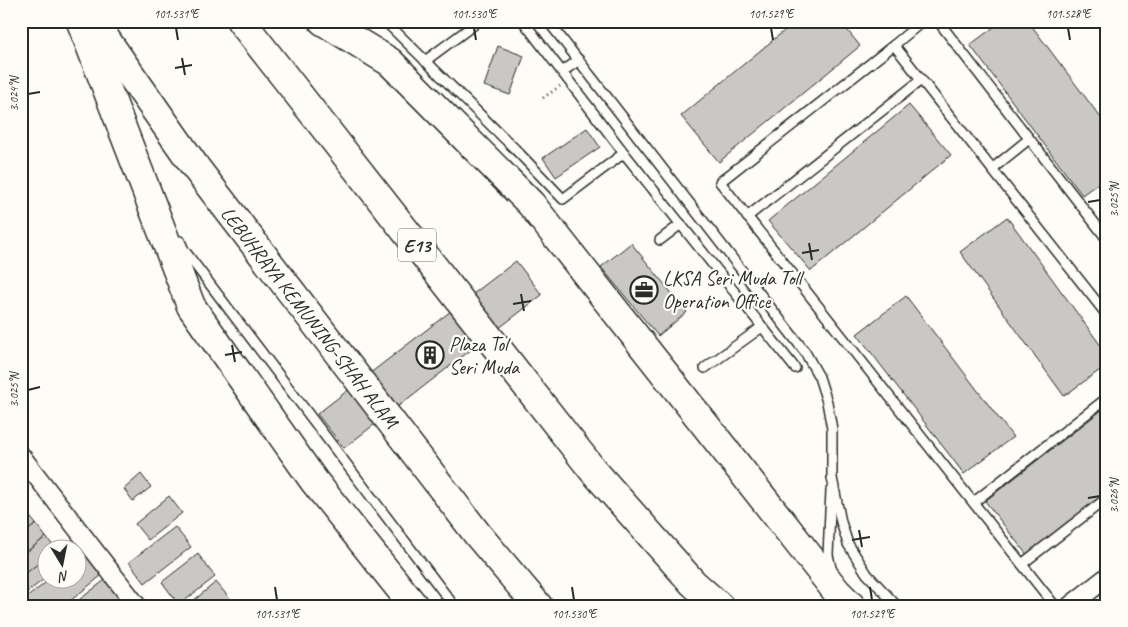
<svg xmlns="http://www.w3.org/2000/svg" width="1128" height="627" font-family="Caveat,sans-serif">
<rect width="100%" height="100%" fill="#fdfcf7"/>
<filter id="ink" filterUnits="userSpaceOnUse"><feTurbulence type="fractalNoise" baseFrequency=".02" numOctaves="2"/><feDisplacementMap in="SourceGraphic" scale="10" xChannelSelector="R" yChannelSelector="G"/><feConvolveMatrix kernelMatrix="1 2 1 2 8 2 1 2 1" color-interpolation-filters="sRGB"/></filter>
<g filter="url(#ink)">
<path fill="#edece8" d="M1107,592V606H1089Z"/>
<g fill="#c9c8c4" stroke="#2b2b2b">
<path d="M796,21H840L860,46L719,162L681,116Z"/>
<path d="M1002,21H1028L1107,126V177L1082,195L970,45Z"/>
<path d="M498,46L524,56L510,95L484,86Z"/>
<path d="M909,105L951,155L811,271L768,221Z"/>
<path d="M587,128L600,147L556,177L543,158Z"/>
<path d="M1007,217L1107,354V365L1064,396L960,252Z"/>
<path d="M631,243L687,312L658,336L601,267Z"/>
<path d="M516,261L542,295L344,448L317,414Z"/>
<path d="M906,296L1013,437L964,474L857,334Z"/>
<path d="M1107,406V492L1027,555L985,501Z"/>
<path d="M141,474L151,487L133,501L124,489Z"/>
<path d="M169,496L182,513L148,540L135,524Z"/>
<path d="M26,512L36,524L21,536V515Z"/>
<path d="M36,524L46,537L21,556V536Z"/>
<path d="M175,527L191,547L145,583L129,562Z"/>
<path d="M46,537L56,549L48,550V556L21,577V556Z"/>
<path d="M83,552L102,575L64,606H21V602L49,580H78V556Z"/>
<path d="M198,554L215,577L179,605L162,582Z"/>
<path d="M48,556V576L21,597V577Z"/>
<path d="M105,580L125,606H71Z"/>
<path d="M216,582L231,600L224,606H187Z"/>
</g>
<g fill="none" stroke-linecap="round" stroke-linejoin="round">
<g stroke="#2b2b2b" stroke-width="12">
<g id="lane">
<path d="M385,21L515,149L563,199L624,153"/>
<path d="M523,21L624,153L795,368"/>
<path d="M548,21L805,352L819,377L827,402L832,429V478L841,522L848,544L867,574L897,606"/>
<path d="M923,21L894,45L1107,315"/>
<path d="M938,21L1107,239"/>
<path d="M894,45L720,182L1055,606"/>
<path d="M425,61L479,21"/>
<path d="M562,72L579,60"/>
<path d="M992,169L1029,139"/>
<path d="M747,217L921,80"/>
<path d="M660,240L681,224"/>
<path d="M180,241L184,250L451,602L455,606"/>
<path d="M705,368L762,327"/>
<path d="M831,490L828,555L832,572"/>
<path d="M974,502L1107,398"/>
<path d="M1022,564L1107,498"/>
</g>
</g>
<g stroke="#2b2b2b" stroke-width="21">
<g id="street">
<path d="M21,456L137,606"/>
<path d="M1070,606L1107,577"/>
</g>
</g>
<g stroke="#2b2b2b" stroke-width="31">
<g id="highway">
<path d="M93,21L196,168L478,535L538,606"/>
<path d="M241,21L592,469L693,583L719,606"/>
<path d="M323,21L390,62L531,204L837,592L851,606"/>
<path d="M81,22L191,306L314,481L414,606"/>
</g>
</g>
<path stroke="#2b2b2b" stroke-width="3" stroke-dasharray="1 4" stroke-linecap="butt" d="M543,98L560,86"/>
<use href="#lane" stroke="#fdfcf7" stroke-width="9"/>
<use href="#street" stroke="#fdfcf7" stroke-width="18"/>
<use href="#highway" stroke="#fdfcf7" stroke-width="28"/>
</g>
</g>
<path fill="none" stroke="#2b2b2b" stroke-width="2" d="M176,28L178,40M474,28L476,40M771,28L773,40M1068,28L1070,40M182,58L185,75M175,68L192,65M28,94L40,92M1088,202L1100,200M809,243L812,260M802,253L819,250M521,294L524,311M513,304L531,301M232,345L235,362M225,355L242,352M28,390L40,387M1088,498L1100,496M859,530L862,547M852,540L870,537M275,587L277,600M572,587L574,600M870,587L872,600"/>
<defs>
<g id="office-ring" transform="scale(1.4375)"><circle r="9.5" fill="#fdfcf7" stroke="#2b2b2b" stroke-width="1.5"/><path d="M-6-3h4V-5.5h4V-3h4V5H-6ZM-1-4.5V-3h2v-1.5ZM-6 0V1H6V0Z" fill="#2b2b2b"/></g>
<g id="building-ring" transform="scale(1.4375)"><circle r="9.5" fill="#fdfcf7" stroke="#2b2b2b" stroke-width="1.5"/><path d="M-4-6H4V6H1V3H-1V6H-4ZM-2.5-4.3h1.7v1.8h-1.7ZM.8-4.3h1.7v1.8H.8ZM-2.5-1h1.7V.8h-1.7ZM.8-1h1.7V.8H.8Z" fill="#2b2b2b"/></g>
</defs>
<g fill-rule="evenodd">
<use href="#office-ring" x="644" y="290"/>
<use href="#building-ring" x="430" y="355"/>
</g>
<g text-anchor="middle" stroke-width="4.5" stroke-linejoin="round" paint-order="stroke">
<rect fill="#fdfcf7" stroke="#6a6a68" stroke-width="1" x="398" y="228.5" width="38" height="33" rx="4"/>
<g font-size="19" font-weight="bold" fill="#2b2b2b">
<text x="417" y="252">E13</text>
</g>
<g font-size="20" fill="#2b2b2b" stroke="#fdfcf7" text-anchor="start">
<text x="663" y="285">LKSA Seri Muda Toll<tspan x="663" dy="23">Operation Office</tspan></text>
<text x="449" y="351">Plaza Tol<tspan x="449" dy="23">Seri Muda</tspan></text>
</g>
<g font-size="20" fill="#2b2b2b" stroke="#fdfcf7">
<text transform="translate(310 317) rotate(52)" y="7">LEBUHRAYA KEMUNING-SHAH ALAM</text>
</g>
</g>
<rect width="1128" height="627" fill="none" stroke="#fdfcf7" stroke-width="55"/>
<g transform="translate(62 564) rotate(170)"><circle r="24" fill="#fdfcf7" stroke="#a9a8a5"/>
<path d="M0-4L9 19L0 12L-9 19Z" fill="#2b2b2b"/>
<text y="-8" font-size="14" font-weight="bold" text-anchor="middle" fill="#2b2b2b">N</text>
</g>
<rect x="28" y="28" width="1072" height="572" fill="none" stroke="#2b2b2b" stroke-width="2"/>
<g font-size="12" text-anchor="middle" fill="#2b2b2b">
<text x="176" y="18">101.531°E</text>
<text x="474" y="18">101.530°E</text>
<text x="771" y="18">101.529°E</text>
<text x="1068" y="18">101.528°E</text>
<text transform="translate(14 94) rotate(-90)" y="4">3.024°N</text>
<text transform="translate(1114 200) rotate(-90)" y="4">3.025°N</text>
<text transform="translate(14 390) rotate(-90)" y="4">3.025°N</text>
<text transform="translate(1114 496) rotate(-90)" y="4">3.026°N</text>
<text x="277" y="618">101.531°E</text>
<text x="574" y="618">101.530°E</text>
<text x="872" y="618">101.529°E</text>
</g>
</svg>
